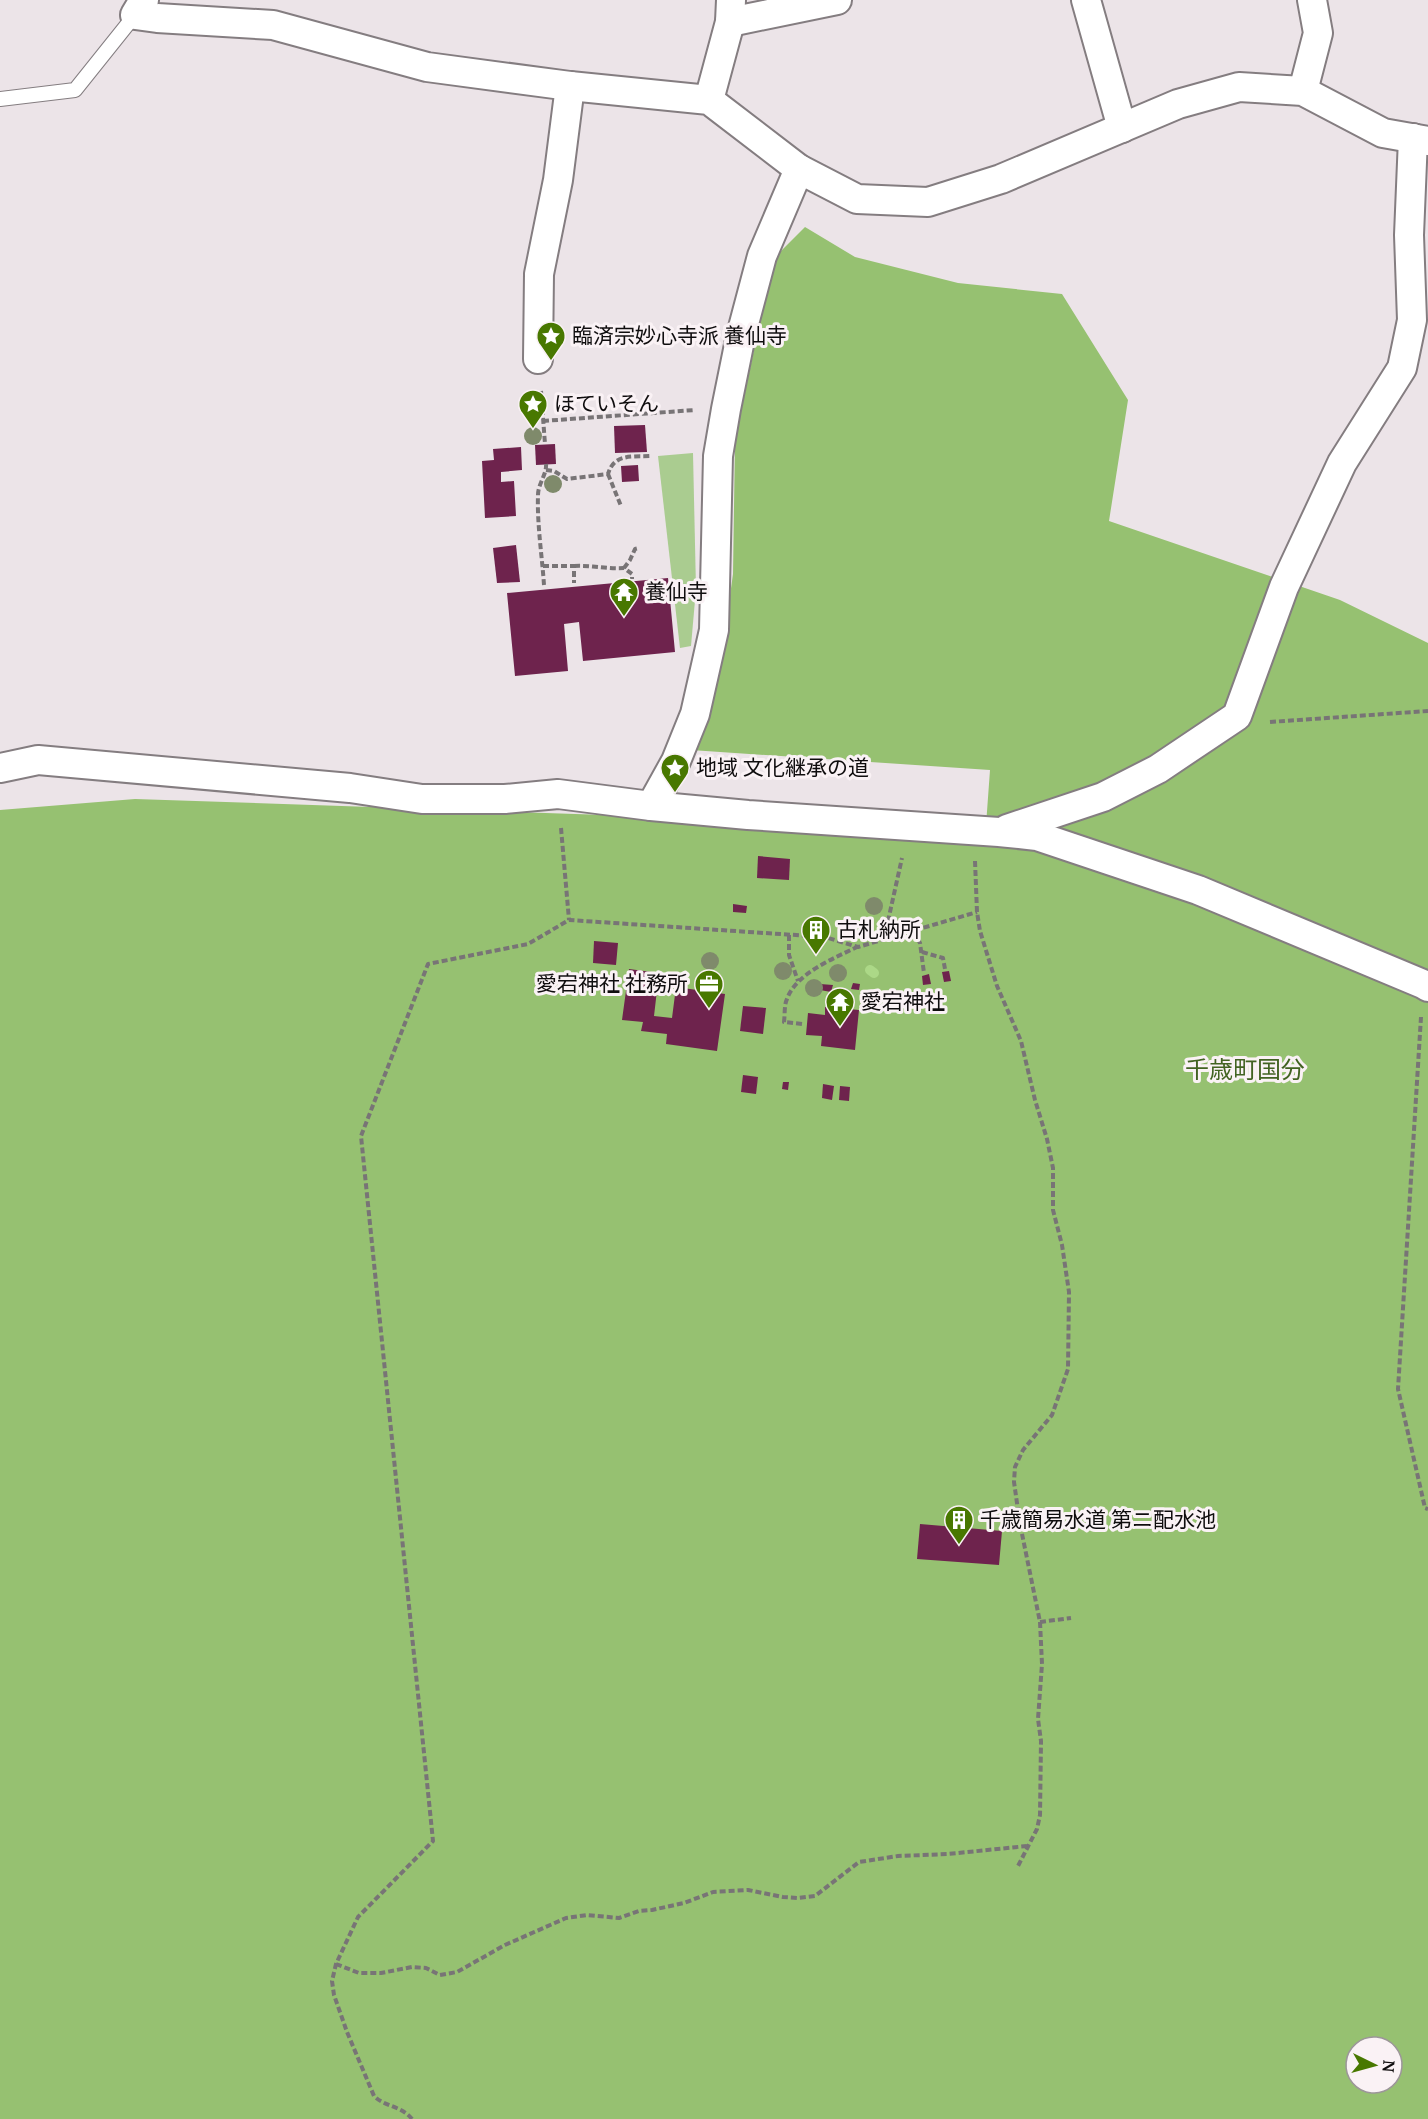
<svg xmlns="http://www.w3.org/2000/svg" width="1428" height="2119" font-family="'PT Serif','Noto Sans JP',serif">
<rect width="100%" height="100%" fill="#ece4e8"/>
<path fill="#aacc90" d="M693,453L696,589L691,646L680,648L658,456Z"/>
<path fill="#96c171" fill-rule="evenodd" d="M805,227L855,257L958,283L1062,294L1128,400L1109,521L1340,600L1428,643V2119H0V810L135,799L635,816L985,839L990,770L691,750L718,681L733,574L735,440L773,259ZM1356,2047H1392V2083H1356Z"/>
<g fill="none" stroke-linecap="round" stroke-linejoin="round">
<path stroke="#acd887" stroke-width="10" d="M870,970L874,973"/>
</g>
<g fill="#6e234d">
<path d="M645,425L647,452L615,453L614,426Z"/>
<path d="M555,444L556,464L536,465L535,445Z"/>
<path d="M521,447L522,470L501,472V482L514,481L516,516L485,518L482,461L494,460L493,449Z"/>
<path d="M638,465L639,481L622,482L621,466Z"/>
<path d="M516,545L520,582L497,583L493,548Z"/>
<path d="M668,578L675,652L583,661L579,622L564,624L568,671L515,676L507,593Z"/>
<path d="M758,856L790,859L789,880L757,878Z"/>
<path d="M733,904L747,906L746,913L733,912Z"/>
<path d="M594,941L618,943L616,965L593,963Z"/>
<path d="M629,969L659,973L654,1016L672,1018L676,987L725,994L717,1051L666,1044L667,1034L641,1031L643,1022L622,1020Z"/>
<path d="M949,971L951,981L944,982L942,972Z"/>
<path d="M929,974L931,984L923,985L922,976Z"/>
<path d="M853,983L860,984L859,990L851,989Z"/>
<path d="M820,984L833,985L831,992L820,990Z"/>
<path d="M834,997L841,998V1004L833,1003Z"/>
<path d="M743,1006L766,1008L763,1034L740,1031Z"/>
<path d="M825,1007L859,1010L855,1050L821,1046L822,1036L806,1035L808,1013L825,1015Z"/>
<path d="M743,1075L758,1077L756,1094L741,1092Z"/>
<path d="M783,1082H789L788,1090L782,1089Z"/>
<path d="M823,1084L834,1086L832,1100L822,1098Z"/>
<path d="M840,1086L850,1087L849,1101L839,1100Z"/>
<path d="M920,1524L1002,1531L999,1565L917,1559Z"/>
</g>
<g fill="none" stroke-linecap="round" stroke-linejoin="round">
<g stroke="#847d80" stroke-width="16">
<path id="lane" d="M0,99L75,90L135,15"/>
</g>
<g stroke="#847d80" stroke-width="32">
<g id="street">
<path d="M144,0L135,15L157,18L273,25L427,67L570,86L709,100L799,169L857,199L928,202L1001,179L1178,104L1239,87L1303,91L1383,133L1428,141"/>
<path d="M1086,0L1122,128"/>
<path d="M730,22L837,0"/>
<path d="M1303,91L1318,33L1312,0"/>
<path d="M709,100L730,22L731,0"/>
<path d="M538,359L539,274L558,180L570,86"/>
<path d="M0,768L38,760L350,788L422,799H505L558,794L651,806L748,815L999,832L1037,836L1198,890L1423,984L1428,987"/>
<path d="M651,806L676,761L695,714L714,630L718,456L726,409L741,335L762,256L799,169"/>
<path d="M1007,829L1103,797L1158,769L1237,716L1284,587L1342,463L1402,368L1412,320L1409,235L1413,138"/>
</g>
</g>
<g stroke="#787476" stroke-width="4" stroke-dasharray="6 3" stroke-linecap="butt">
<path d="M541,391L545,444"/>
<path d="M543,421L695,410"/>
<path d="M546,470L554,471L567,479L608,474C614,453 633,457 651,456"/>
<path d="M608,474L621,506"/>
<path d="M543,566H574V583"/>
<path d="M574,566C591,565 606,569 624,568L632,574V579"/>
<path d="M624,568L630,560L635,549L639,548"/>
<path d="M544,585C542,555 537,525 538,495C538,484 547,474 546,464"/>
<path d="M1270,722L1428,711"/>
<path d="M561,828L569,920"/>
<path d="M975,861L977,912L980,931L997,986L1021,1041L1035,1100L1047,1139L1053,1168V1210L1062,1245L1069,1292L1068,1369L1052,1415L1023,1450L1015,1467L1014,1482L1020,1524L1040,1622L1042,1664L1038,1719L1041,1741L1040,1815L1037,1829L1018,1866"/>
<path d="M913,931L920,943L924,973"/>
<path d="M789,935V955L798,981"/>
<path d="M884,939L902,858"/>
<path d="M922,952L943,958L945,969"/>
<path d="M1421,1017L1398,1389L1425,1508L1428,1509"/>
<path d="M802,1024L784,1022C785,1015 784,1005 787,999C796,973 835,958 857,947"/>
<path d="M1040,1622L1071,1618"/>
<path d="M336,1964L359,1973H381L412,1967L426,1968L440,1975L457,1972L505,1945L566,1918L587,1915L619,1918L639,1911L652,1910L684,1903L713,1892L748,1890L783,1897L798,1898L815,1896L859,1862L898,1856L948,1854L1027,1846"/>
<path d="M412,2119C402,2106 385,2107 374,2096L347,2032L334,1995L332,1981L336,1964L358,1917L433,1841L361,1136L428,964L528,944L569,920L825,937L858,947L977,912"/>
</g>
<use href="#lane" stroke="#fff" stroke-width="14"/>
<use href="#street" stroke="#fff" stroke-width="28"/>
</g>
<g fill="#7f8a6b">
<circle cx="533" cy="436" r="9"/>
<circle cx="553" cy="484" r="9"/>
<circle cx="874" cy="906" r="9"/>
<circle cx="710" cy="961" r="9"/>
<circle cx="783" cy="971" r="9"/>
<circle cx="838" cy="973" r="9"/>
<circle cx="814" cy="988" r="9"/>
</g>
<defs>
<g id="sight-pin" transform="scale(1.5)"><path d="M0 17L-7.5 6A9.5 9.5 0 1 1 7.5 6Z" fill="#487800" stroke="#faf2f5"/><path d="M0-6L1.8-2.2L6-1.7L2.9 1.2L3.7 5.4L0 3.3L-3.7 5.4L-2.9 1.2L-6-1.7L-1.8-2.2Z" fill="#fff"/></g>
<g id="temple-pin" transform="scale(1.5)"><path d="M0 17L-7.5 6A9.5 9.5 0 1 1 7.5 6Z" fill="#487800" stroke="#faf2f5"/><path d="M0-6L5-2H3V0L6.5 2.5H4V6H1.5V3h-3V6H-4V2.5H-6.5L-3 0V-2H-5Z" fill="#fff"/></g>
<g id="building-pin" transform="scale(1.5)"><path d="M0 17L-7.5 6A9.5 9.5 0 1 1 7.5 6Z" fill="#487800" stroke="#faf2f5"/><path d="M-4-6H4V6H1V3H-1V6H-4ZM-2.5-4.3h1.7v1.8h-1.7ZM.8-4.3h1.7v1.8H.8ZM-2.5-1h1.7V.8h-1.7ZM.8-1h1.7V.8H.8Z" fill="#fff"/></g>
<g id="office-pin" transform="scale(1.5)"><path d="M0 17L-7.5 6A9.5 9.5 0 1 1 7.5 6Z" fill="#487800" stroke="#faf2f5"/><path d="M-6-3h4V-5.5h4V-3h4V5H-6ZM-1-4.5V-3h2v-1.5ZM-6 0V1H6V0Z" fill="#fff"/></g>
</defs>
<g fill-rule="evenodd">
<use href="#sight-pin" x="551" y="336"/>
<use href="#sight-pin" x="533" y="404"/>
<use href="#temple-pin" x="624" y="592"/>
<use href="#sight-pin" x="675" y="768"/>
<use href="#building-pin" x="816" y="930"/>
<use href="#office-pin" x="709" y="984"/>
<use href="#temple-pin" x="840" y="1002"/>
<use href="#building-pin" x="959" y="1520"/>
</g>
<g text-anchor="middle" stroke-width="6" stroke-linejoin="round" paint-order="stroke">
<g font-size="21" fill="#0f0d0e" stroke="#faf2f5" text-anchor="start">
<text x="572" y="343">臨済宗妙心寺派 養仙寺</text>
<text x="554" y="411">ほていそん</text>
<text x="645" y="599">養仙寺</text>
<text x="696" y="775">地域 文化継承の道</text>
<text x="837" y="937">古札納所</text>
<text x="688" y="991" text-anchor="end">愛宕神社 社務所</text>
<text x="861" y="1009">愛宕神社</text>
<text x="980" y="1527">千歳簡易水道 第ニ配水池</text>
</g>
<g font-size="24" fill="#426322" stroke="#faf2f5">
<text x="1245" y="1078">千歳町国分</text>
</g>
</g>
<g transform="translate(1374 2065) rotate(95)"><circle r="28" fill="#faf2f5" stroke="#9c9699" stroke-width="1.5"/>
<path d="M0-4.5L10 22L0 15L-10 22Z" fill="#487800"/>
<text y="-9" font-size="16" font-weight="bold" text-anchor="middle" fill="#0f0d0e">N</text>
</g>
</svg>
